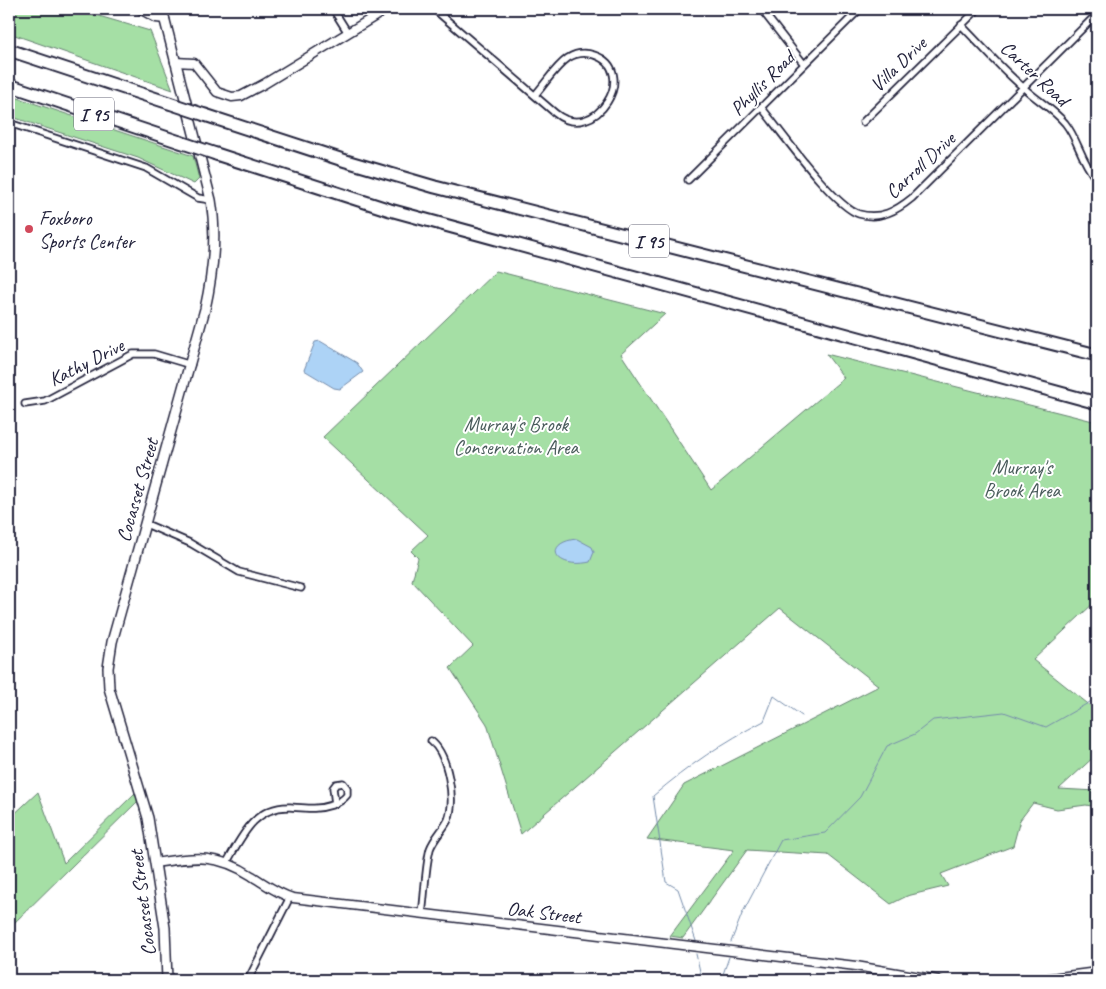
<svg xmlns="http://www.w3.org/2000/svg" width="1106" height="989" font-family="Caveat,sans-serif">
<rect width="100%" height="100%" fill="#fff"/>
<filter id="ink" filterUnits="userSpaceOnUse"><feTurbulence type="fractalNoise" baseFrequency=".02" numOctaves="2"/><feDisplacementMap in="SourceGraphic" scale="10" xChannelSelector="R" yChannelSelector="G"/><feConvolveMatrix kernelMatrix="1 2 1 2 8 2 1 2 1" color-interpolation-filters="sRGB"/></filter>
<g filter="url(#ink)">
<g fill="#a5dfa5" stroke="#648070">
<path d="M9,9H75L150,31L173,90L9,33Z"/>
<path d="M9,95L193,156L199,179L194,184L138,158L9,116Z"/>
<path d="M496,271L665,314L621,354L711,490L844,378L826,354L1097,422V600L1033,660L1097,711V754L1059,789L1097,791V807L1086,805L1057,809L1033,803L1020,820L1013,846L941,874L948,886L907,896L891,904L828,855L747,850L683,938L670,936L734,850L647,839L684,785L879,686L780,608L521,834L487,724L450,668L473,646L412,581L418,558L411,551L428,535L323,437Z"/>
<path d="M38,792L64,863L136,792L138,801L9,928V819Z"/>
</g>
<g fill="#add3f6" stroke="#758cab">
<path d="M320,341L357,363L363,372L340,389L334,388L304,370L315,342Z"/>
<path d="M577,539L592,547L594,552L590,562C553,570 543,542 577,539Z"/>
</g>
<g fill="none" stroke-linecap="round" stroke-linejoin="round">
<g stroke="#758cab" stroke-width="1">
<path d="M696,941L678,889L666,882L653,796C688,766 723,742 764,721L774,696L802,716"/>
<path d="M731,942L742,914L781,840L825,833L860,797L887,746L915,734L933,720L1004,712L1046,727L1097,698"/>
<path d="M696,954L702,980"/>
<path d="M721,980L729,957"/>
</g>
<g stroke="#22223b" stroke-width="9">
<g id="minor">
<path d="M333,9L348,33"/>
<path d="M434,9L555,113C595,146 641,70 594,55C585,52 576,53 568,58C555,67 545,84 535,95"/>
<path d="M761,9L804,64"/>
<path d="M961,25C982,46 1001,69 1024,88C1037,100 1053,109 1065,123C1078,139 1081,161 1095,177"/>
<path d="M761,107C780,130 834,207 859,214C880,220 896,211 912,198L1097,14"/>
<path d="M863,122L978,9"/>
<path d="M9,123L146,168L198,198L211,200"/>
<path d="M688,180L860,9"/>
<path d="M25,404L45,401L133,354H154L191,365"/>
<path d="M146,524L190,543L239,572L301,588"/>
<path d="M227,862C242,836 255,806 290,807C305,808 317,810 332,805C338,803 343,800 347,795V788L343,783L336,784L333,788L335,804"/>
<path d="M422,914C425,893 425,869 430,849C434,838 443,830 448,820C456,800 448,754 431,741"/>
<path d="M248,980L290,897"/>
</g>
</g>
<g stroke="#22223b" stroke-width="11">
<g id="tertiary">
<path d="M140,9L156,18L165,19"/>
<path d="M175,62L194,63L217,92L232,97L241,96L264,84L387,9"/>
<path d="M155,863C195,857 217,853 252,876C265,884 278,894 293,898L856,966L938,980"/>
<path d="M1036,980L1097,972"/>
</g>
</g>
<g stroke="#22223b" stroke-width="12">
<path id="secondary" d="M162,9L211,200C217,236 213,273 205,309L112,642L108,668L109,688L148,818L165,928L167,980"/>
</g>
<g stroke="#22223b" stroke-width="15">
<g id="motorway">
<path d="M9,50L169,103"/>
<path d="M9,85L180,142"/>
<path d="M205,115L346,161L435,187L1097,355"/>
<path d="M216,154L390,210L1097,403"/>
</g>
</g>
<use href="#minor" stroke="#fff" stroke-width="5.5"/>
<use href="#tertiary" stroke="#fff" stroke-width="8"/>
<use href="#secondary" stroke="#fff" stroke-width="9"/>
<use href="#motorway" stroke="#fff" stroke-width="11"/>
<g stroke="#22223b" stroke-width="15" stroke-linecap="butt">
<g id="motorway-bridge">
<path d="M169,103L205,115"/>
<path d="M180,142L216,154"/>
</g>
</g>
<use href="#motorway-bridge" stroke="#fff" stroke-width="11"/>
</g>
</g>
<circle fill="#d1495b" stroke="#fff" stroke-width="2" cx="29" cy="229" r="5"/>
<g text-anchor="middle" stroke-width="4" stroke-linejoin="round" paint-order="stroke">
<g fill="#fff" stroke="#646476" stroke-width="1">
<rect x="74" y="97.5" width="40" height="33" rx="4"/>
<rect x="629" y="224.5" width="40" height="33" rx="4"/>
</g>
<g font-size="19" font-weight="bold" fill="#22223b">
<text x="94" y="121">I 95</text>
<text x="649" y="248">I 95</text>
</g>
<g font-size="20" fill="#22223b" stroke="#fff">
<text transform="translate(898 64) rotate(-44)" y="7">Villa Drive</text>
<text transform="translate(1035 73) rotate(43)" y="7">Carter Road</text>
<text transform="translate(762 83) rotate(-45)" y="7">Phyllis Road</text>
<text transform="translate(920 165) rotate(-43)" y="7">Carroll Drive</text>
<text transform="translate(86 362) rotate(-27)" y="7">Kathy Drive</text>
<text transform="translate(137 490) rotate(-74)" y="7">Cocasset Street</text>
<text transform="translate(142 903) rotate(-97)" y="7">Cocasset Street</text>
<text transform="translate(544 912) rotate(7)" y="7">Oak Street</text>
</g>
<g font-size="20" fill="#22223b" stroke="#fff" text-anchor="start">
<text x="39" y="225">Foxboro<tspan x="39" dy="23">Sports Center</tspan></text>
</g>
<g font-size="20" fill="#495b5b" stroke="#fff">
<text x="516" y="431">Murray's Brook<tspan x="516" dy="23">Conservation Area</tspan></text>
<text x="1022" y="474">Murray's<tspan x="1022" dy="23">Brook Area</tspan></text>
</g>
</g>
<rect width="1106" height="989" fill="none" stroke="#fff" stroke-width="30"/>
<rect x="15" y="15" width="1076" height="959" fill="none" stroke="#22223b" stroke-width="2" filter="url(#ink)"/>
</svg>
